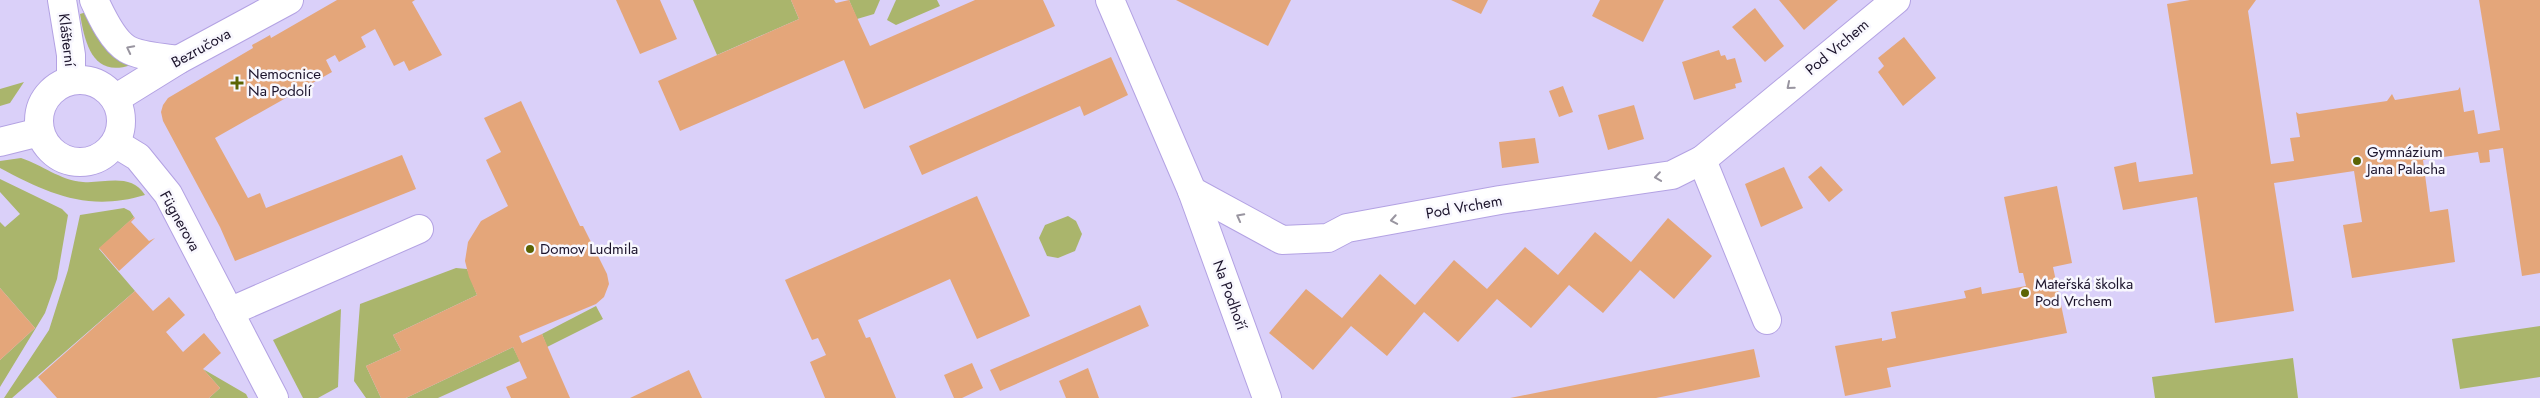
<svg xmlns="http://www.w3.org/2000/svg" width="2540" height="398" font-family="Jost,sans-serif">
<rect width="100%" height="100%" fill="#dad0f9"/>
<g fill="#aab56c">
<path d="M693,0H791L799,19L717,55Z"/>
<path d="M849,0H880L874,14L857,19Z"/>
<path d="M896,0H937L940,6L896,25L887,20Z"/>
<path d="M90,11L131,65C93,78 85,44 80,14Z"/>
<path d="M24,82L10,103L0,106V89Z"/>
<path d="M21,158C43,165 59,180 83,182C103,184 131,172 145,195C88,212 49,194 0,168V161Z"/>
<path d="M0,179L62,209L68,215L57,279L45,313L0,387V360L35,328L0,288V222L5,227L20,214L0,192Z"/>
<path d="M124,208L130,211L134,217L99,249L135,291L12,398H4L49,330L68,270L80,215Z"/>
<path d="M1068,216L1076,221L1082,234L1075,251L1058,258L1047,256L1039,238L1045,225Z"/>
<path d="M456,268L467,269L477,295L393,335L401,350L366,366L381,398H366L354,381L360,304Z"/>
<path d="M596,306L603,319L547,347L542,334Z"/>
<path d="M341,309L338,387L318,398H303L273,340Z"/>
<path d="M2540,326V377L2460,389L2452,339Z"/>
<path d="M513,347L520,361L438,398H406Z"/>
<path d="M2293,358L2298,398H2155L2152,377Z"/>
<path d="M203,369L246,394L248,398H209L220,388Z"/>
</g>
<g fill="#e4a67a">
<path d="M337,0H415L412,2L442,55L409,71L404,61L394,66L375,29L361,37L366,47L339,62L335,55L326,60L332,72L215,138L248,198L260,193L266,208L402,155L416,189L235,261L220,227L163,121L161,112L163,105L168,98L253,48L252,45L270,35L271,38Z"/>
<path d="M616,0H660L677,39L640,54Z"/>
<path d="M791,0H834L836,3L849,0L870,46L975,0H1043L1055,26L864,109L844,60L680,131L658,81L799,19Z"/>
<path d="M1176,0H1291L1268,46Z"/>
<path d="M1451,0H1488L1481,14Z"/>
<path d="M1600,0H1664L1643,42L1592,16Z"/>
<path d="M1779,0H1838L1804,30Z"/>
<path d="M2190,0H2256L2248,11L2271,164L2294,161L2290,138L2300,137L2296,112L2299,114L2387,101L2392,94L2395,100L2458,90L2460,87L2464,112L2474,110L2478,134L2500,130L2479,0H2540V273L2522,276L2503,148L2489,150L2490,162L2480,163L2478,152L2423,160L2430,212L2448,209L2455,262L2352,278L2343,225L2362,222L2354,171L2274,183L2294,311L2215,323L2197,197L2123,210L2114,167L2136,162L2139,182L2193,174L2167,4Z"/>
<path d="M1755,8L1784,46L1765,62L1732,27Z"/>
<path d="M1904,37L1936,78L1903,106L1878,72L1884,66L1878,58Z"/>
<path d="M1719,50L1721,56L1725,55L1727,60L1735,58L1742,82L1735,84L1736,88L1694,100L1682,62Z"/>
<path d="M1111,57L1128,95L1084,116L1080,106L922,175L909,146Z"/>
<path d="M1563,86L1573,112L1559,117L1549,91Z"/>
<path d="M521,101L580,226H583L607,274L609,284L604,297L596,304L519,336L522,343L542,334L570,398H511L506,387L527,378L513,347L406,398H381L366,366L401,350L393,335L477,295L469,277L465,261L468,242L481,221L508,206L486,160L501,152L484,118Z"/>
<path d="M1634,105L1644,139L1608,150L1598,115Z"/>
<path d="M1535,138L1539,163L1502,168L1499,142Z"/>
<path d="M1821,166L1843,190L1829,202L1808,177Z"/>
<path d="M1784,167L1803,208L1761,227L1745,184Z"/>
<path d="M2057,186L2072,263L2053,267L2067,333L1887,368L1891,387L1845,396L1835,346L1882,338V341L1896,338L1891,312L1966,298L1964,291L1981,287L1982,294L2026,286L2023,273H2019L2004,197Z"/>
<path d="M977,196L1030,316L977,339L950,279L858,320L866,338L870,337L896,398H825L810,362L826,355L818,338L812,340L785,280Z"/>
<path d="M134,217L135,218L131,222L149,241L155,238L119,271L99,248Z"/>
<path d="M1668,218L1712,256L1674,299L1640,270L1603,313L1569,285L1531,328L1497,299L1458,342L1424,312L1387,356L1351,326L1313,370L1269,333L1306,289L1342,318L1380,274L1415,305L1454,260L1487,289L1525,247L1558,275L1595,232L1631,262Z"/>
<path d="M0,288L35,328L0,360Z"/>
<path d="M135,291L153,311L169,297L185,315L166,332L183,352L204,333L221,353L203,369L220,388L209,398H57L38,377Z"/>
<path d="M1140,305L1149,326L1000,391L990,370Z"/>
<path d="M1754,349L1760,377L1656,398H1510Z"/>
<path d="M972,363L983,388L962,398H954L944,375Z"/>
<path d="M1088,368L1099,398H1066L1059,381Z"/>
<path d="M689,370L702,398H630Z"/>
</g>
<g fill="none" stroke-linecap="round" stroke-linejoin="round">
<g stroke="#b3a2e3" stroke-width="30">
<g id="minor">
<path d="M62,0L71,55V80"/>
<path d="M94,0C101,15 112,40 127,49C141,57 162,57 178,60"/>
<path d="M1110,0L1192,191L1267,398"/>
<path d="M115,143L138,157L168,194L274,398"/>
<path d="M1702,160L1767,320"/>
<path d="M1192,191L1282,240L1328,238L1347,228L1500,200L1672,175L1702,160L1896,0"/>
<path d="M229,312L419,229"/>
</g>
</g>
<g stroke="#b3a2e3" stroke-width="30">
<g id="tertiary">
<circle cx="80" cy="121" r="41"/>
<path d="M115,99L178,60L289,0"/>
<path d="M0,142L40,132"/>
</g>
</g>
<use href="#minor" stroke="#fff" stroke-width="28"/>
<use href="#tertiary" stroke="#fff" stroke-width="28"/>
</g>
<defs><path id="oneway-chevron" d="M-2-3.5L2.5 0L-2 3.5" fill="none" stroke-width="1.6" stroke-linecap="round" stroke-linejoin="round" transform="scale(1.25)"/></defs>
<g stroke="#9995a0">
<use href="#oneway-chevron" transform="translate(130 49) rotate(-153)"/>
<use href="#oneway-chevron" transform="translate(1790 86) rotate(140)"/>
<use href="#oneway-chevron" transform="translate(1658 177) rotate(172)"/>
<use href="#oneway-chevron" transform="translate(1240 217) rotate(-152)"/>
<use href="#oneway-chevron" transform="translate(1394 220) rotate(170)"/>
</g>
<g fill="#5b6404" stroke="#f8f7fe" stroke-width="2">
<path d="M234.5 75.5h5v5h5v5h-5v5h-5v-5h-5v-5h5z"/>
<circle cx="2357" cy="161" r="5"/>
<circle cx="530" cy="249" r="5"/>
<circle cx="2025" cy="293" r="5"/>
</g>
<g text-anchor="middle" stroke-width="5" stroke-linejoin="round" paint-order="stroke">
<g font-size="15" fill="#1c142c" stroke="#f8f7fe">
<text transform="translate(67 40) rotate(83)" y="5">Klášterní</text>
<text transform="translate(1837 47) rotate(-40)" y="5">Pod Vrchem</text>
<text transform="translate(201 48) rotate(-29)" y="5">Bezručova</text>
<text transform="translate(1464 207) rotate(-10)" y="5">Pod Vrchem</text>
<text transform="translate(180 221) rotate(61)" y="5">Fügnerova</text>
<text transform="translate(1230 295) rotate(70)" y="5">Na Podhoří</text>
</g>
<g font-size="15" fill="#1c142c" stroke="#f8f7fe" text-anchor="start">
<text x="248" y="79">Nemocnice<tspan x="248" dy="17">Na Podolí</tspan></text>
<text x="2367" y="157">Gymnázium<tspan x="2367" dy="17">Jana Palacha</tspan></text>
<text x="540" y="254">Domov Ludmila</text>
<text x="2035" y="289">Mateřská školka<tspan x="2035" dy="17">Pod Vrchem</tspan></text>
</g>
</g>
</svg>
